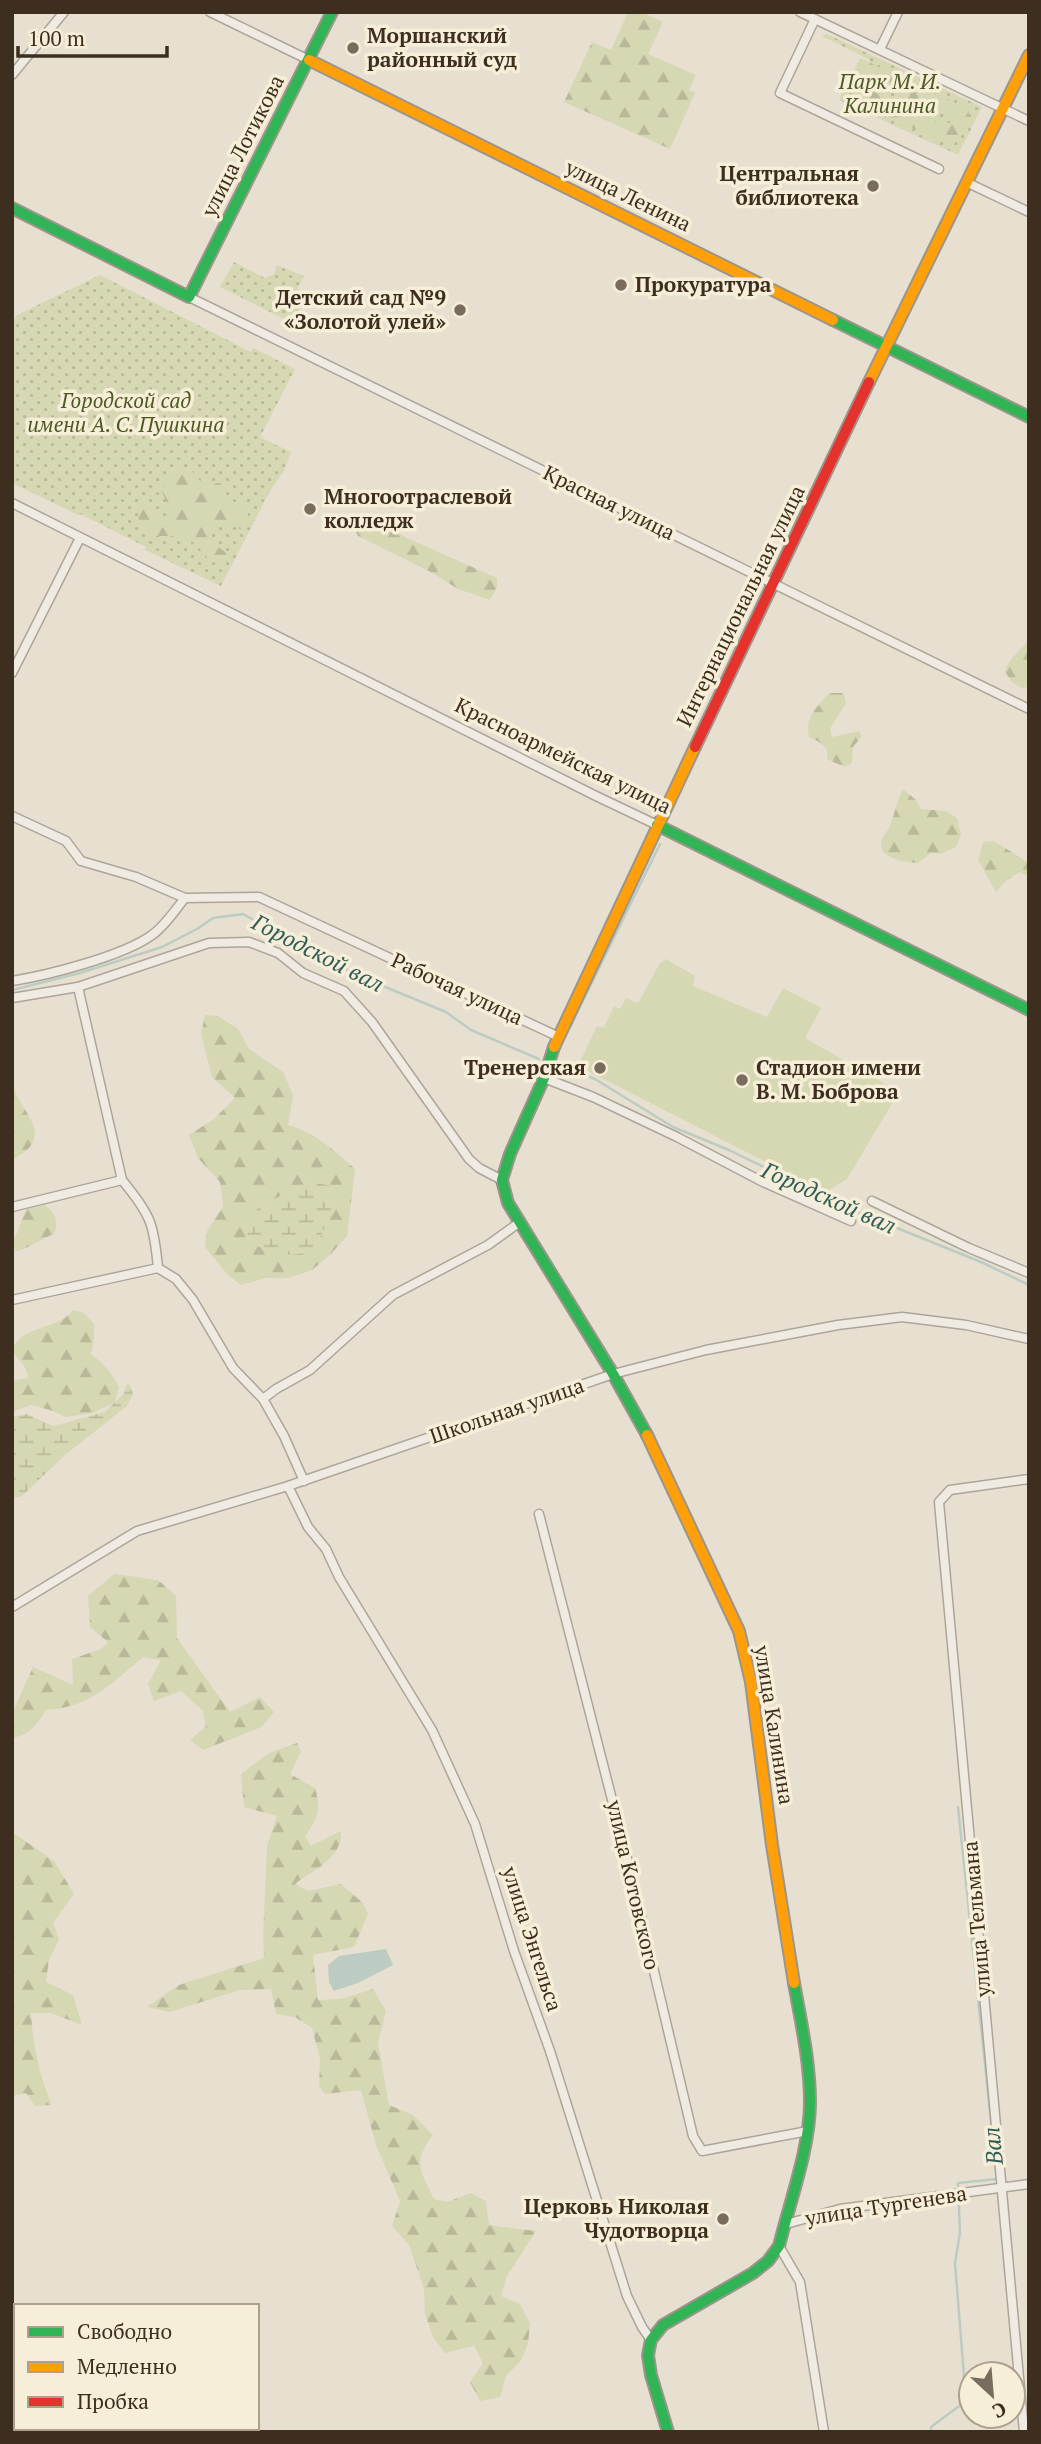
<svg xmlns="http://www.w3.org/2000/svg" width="1041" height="2444" font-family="'PT Serif',serif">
<defs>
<pattern id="grass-dots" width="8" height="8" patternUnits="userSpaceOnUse" patternTransform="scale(1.75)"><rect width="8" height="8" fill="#d6d7b3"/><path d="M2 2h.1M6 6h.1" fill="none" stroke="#b9b99a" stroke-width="1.8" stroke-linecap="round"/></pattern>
<pattern id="forest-firs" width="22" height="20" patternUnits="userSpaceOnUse" patternTransform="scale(1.75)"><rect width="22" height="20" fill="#d6d7b3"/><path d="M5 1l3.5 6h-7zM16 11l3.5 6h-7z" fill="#b9b99a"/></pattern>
<pattern id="wetland-marsh" width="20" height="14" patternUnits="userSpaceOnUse" patternTransform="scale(1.75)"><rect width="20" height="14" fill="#d6d7b3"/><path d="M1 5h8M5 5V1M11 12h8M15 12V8" fill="none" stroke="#b9b99a"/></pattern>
</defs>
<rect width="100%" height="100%" fill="#e7e0d1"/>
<g fill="url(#grass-dots)">
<path d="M827,34L982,107L958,155L839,100L845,86L857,91L870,60L822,36Z"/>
<path d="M234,262L265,278L274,274L277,265L304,276L297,289L307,295L292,323L220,287Z"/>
<path d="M100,275L245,349L251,352L253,348L295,369L260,437L291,452L284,471L270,491L221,586L145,550L146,547L80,514L78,515L12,483V324L17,315Z"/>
</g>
<g fill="url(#forest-firs)" fill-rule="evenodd">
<path d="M628,12H641L663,22L648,54L696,75L689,90L695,93L670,149L564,102L592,42L611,50Z"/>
<path d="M860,58L902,78L895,93L853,73Z"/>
<path d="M905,80L967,108L969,113L963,126L949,119L951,113L920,98L916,103L899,95Z"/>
<path d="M861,82L893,97L883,120L850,106Z"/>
<path d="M897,98L914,106L912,111L944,126L947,122L962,129L954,144L951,145L889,117Z"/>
<path d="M175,470H191L202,483H220L232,504L248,506V521L242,530L229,524H215L208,533L214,544L228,554L226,563L210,561C188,534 189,536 155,536L139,521L137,508L150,504L162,517L172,514L161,490Z"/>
<path d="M367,515L409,539L497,578V587L490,600L458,589L429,571L358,536L355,530L358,521Z"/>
<path d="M1029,639V684L1024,689L1013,683L1005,672C1008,658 1021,651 1029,639Z"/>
<path d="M829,693H844L846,704L830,728L832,737L859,731L862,736L853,747L852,763L844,767L827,759V749L819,742L809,737C804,718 818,706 829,693Z"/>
<path d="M903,789L916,800L921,809L946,811L957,818L961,835L956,847L940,854L931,853L918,863C906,862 875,859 882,839C883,834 889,831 890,825C896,811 895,805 903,789Z"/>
<path d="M994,841L1029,863V877L1020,872L1007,880L996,892L978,860L983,842Z"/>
<path d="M205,1015L218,1016L238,1029L249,1049L283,1072L293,1095L288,1125C315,1132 335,1151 355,1169L347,1236L330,1255L312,1270L288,1278H265L241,1285L227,1274L205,1247L207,1231L223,1207L220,1182L198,1158L189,1135L214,1119L235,1098L212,1077L201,1034ZM312,1182L335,1204L315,1249L247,1240L250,1214L276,1198Z"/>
<path d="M12,1081C17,1112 61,1135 12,1160Z"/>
<path d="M45,1205C55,1214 59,1221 54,1234C40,1239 29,1249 16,1251L12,1242C20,1231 20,1220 27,1209Z"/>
<path d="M73,1310L84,1313L94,1324V1339L91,1354C103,1363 113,1373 119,1388L114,1403L92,1413L66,1417L50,1410L31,1405L12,1412V1381L29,1378L24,1366L12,1351C19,1330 41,1330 59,1321C65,1319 69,1314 73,1310Z"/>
<path d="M114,1574L158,1580L176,1596L177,1638L230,1712L260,1697L274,1712L262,1727L203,1750L190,1740L206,1726L202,1710L181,1691L154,1701L148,1684L161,1660L143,1657C112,1683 89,1708 46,1710C38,1724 28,1736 12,1738V1714L33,1667L73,1685L72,1659L101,1649L108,1642L90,1627L88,1596Z"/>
<path d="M297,1743L301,1751L290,1774L315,1788C322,1812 317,1817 305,1837L311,1846L341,1831C343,1858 314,1870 295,1884L308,1891L341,1884L363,1903L368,1914L354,1947L313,1955L318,2000L341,1999L373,1989L386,2011L378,2043L389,2105L413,2115L433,2135C412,2162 420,2170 434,2199L447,2202L471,2193L486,2201L489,2225L536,2231L507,2276L501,2296L520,2304L530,2323L528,2344L520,2362L506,2376L500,2397L480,2401L470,2382L483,2363L474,2346L445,2353L434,2339L425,2314L424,2289L409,2245L392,2226L400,2201L376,2145L361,2090L325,2094L319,2086L320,2059L312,2028L295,2017L276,2014L271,1989L240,1990L170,2012L147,2007L179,1985L264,1958L263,1936L267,1846L277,1816L244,1807L241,1774L269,1753Z"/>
<path d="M12,1832L54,1861L74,1894L53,1923L59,1939L49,1960L46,1982L73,1995L82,2025L51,2013H31C33,2045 39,2076 52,2105L35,2106L26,2093L12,2096Z"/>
</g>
<g fill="url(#wetland-marsh)">
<path d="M312,1182L331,1186L335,1204L315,1249C292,1260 268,1254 247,1240L249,1214L276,1198Z"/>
<path d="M128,1382L133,1394L127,1406L65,1455L21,1497H12V1417L26,1414L53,1426L105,1412L123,1394Z"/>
</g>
<path fill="#d6d7b3" d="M666,959L695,976L693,986L767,1017L783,988L821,1008L805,1038L899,1092L847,1179L825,1192L578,1066L597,1026L604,1028L614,1006L620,1009L626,998L638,1003L660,963Z"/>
<path fill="#bcccc2" d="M386,1949L393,1965L358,1983L334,1991L329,1982L328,1965L339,1956Z"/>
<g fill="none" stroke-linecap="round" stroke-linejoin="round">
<g stroke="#bcccc2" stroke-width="2.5">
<path d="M12,990L80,973L162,947L197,929L213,918L243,914L324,959L378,984L446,1012L471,1030L539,1059"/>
<path d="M570,1027L660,844"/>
<path d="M558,1068L569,1069L595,1079L673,1127L729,1150L845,1207L981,1262L1029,1285"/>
<path d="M931,2432V2427L966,2401L955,2263L960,2233L958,2183L997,2179L958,1807"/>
</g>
<g stroke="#ada599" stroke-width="11">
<g id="street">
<path d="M210,12L309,60"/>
<path d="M800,12L1029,121"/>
<path d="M815,19L780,93L939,169"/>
<path d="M880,49L898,12"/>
<path d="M12,75L64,12"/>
<path d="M966,182L1029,212"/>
<path d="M189,297L1029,709"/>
<path d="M12,503L596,796L657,825"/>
<path d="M12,673L80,538"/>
<path d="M12,816L66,841L81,861L136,877L185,898L259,897L557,1036"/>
<path d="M12,981C49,975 123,956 152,935C165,926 175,910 185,898"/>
<path d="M78,987L122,1180C151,1215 154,1224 158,1268L176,1279L193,1300L233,1368L263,1399L284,1436L304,1481"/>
<path d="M12,998L78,987L209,943L249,942L278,953L303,973L344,991L372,1022L469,1159L479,1168L502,1180"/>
<path d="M544,1078L593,1097L677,1137L761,1181L851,1221"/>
<path d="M872,1201L969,1248L1029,1273"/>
<path d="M12,1207L122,1180"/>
<path d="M12,1300L158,1268"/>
<path d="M263,1399L276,1389L310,1370L393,1295L488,1245L520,1222"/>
<path d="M288,1486L308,1527L326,1549L339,1577L432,1730L475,1824L514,1951L550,2051L627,2296L642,2327L651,2340"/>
<path d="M539,1514L631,1874L693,2136L702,2151L808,2131"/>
<path d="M12,1607L137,1531L288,1486L613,1374L706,1350L838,1325L902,1317L966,1325L1029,1339"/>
<path d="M786,2224L840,2209L1029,2184"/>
<path d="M779,2246L800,2282L824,2432"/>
<path d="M1024,2432L939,1502L950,1490L1029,1479"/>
</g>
</g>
<g stroke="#9c958a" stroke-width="14">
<g id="fast">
<path d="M12,208L189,297L332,12"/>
<path d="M833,320L1029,417"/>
<path d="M657,825L1029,1010"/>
<path d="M554,1047L544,1078L510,1154L502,1180L508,1203L613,1374L647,1435"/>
<path d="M668,2432L651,2375L648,2355L651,2340L663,2325L753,2273L768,2261L779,2246C790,2201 810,2148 810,2102C810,2062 801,2022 794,1983"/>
</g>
</g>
<g stroke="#9c958a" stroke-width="14">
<g id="slow">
<path d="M309,60L833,320"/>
<path d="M869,382L1029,55"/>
<path d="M554,1047L695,747"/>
<path d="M647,1435L739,1631L751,1682L772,1845L794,1983"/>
</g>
</g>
<g stroke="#9c958a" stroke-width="14">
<path id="jam" d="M695,747L869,382"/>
</g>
<use href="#street" stroke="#efebe3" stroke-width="8"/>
<use href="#fast" stroke="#30b455" stroke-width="10"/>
<use href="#slow" stroke="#ff9f0a" stroke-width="10"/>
<use href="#jam" stroke="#e5322d" stroke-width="10"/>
</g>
<g fill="#786c5e" stroke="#f7eed8" stroke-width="2.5">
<circle cx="353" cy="48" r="7"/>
<circle cx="873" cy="186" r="7"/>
<circle cx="621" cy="285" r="7"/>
<circle cx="460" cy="310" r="7"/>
<circle cx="310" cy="509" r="7"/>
<circle cx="600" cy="1068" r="7"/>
<circle cx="742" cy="1080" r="7"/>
<circle cx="723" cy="2219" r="7"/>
</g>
<g text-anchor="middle" stroke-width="7" stroke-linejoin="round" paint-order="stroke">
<g font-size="21" font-weight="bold" fill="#3d2e20" stroke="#f7eed8" text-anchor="start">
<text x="367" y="43">Моршанский<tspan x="367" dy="24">районный суд</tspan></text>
<text x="859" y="181" text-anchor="end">Центральная<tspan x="859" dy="24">библиотека</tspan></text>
<text x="635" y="292">Прокуратура</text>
<text x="446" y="305" text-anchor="end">Детский сад №9<tspan x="446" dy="24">«Золотой улей»</tspan></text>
<text x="324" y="504">Многоотраслевой<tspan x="324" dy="24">колледж</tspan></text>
<text x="586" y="1075" text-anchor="end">Тренерская</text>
<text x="756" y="1075">Стадион имени<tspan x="756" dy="24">В. М. Боброва</tspan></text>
<text x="709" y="2214" text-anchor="end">Церковь Николая<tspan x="709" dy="24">Чудотворца</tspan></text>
</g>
<g font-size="21" font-style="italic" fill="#4d5a26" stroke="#f7eed8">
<text x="890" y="89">Парк М. И.<tspan x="890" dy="24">Калинина</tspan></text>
<text x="126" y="408">Городской сад<tspan x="126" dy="24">имени А. С. Пушкина</tspan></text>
</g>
<g font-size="21" fill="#3d2e20" stroke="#f7eed8">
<text transform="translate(243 146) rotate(-63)" y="7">улица Лотикова</text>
<text transform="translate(628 196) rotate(26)" y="7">улица Ленина</text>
<text transform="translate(609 503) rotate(26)" y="7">Красная улица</text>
<text transform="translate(741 606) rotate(-64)" y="7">Интернациональная улица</text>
<text transform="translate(563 756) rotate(26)" y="7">Красноармейская улица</text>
<text transform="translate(457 989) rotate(25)" y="7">Рабочая улица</text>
<text transform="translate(507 1411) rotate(-19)" y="7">Школьная улица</text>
<text transform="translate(774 1725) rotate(81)" y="7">улица Калинина</text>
<text transform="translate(633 1885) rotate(77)" y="7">улица Котовского</text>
<text transform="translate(977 1919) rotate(-95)" y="7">улица Тельмана</text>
<text transform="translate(532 1939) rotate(72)" y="7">улица Энгельса</text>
<text transform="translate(886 2206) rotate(-9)" y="7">улица Тургенева</text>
</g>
<g font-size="23" font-style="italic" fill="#2f5d5a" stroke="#f7eed8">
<text transform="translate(318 953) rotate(27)" y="8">Городской вал</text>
<text transform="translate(829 1198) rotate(24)" y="8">Городской вал</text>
<text transform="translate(993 2146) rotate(-96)" y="8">Вал</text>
</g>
</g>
<rect width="1041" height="2444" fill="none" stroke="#3d2e20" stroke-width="28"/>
<rect x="14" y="2304" width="245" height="126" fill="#f7eed8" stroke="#ada18e" stroke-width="2"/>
<rect x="28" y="2327" width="35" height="10" fill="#30b455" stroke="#ada18e" stroke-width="2"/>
<text x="77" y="2339" font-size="21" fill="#3d2e20">Свободно</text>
<rect x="28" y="2362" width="35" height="10" fill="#ff9f0a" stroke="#ada18e" stroke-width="2"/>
<text x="77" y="2374" font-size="21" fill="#3d2e20">Медленно</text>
<rect x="28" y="2397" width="35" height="10" fill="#e5322d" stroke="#ada18e" stroke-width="2"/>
<text x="77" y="2409" font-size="21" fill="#3d2e20">Пробка</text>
<g transform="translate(992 2395) rotate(154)"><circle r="33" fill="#f7eed8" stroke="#ada18e" stroke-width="2"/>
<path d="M0-5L12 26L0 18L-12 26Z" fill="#786c5e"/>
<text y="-10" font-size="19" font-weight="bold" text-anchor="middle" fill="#3d2e20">С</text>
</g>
<path d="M18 46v10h149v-10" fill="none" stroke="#3d2e20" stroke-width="3.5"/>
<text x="28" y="46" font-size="21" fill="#3d2e20" stroke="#f7eed8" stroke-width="5" paint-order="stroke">100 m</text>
</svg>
